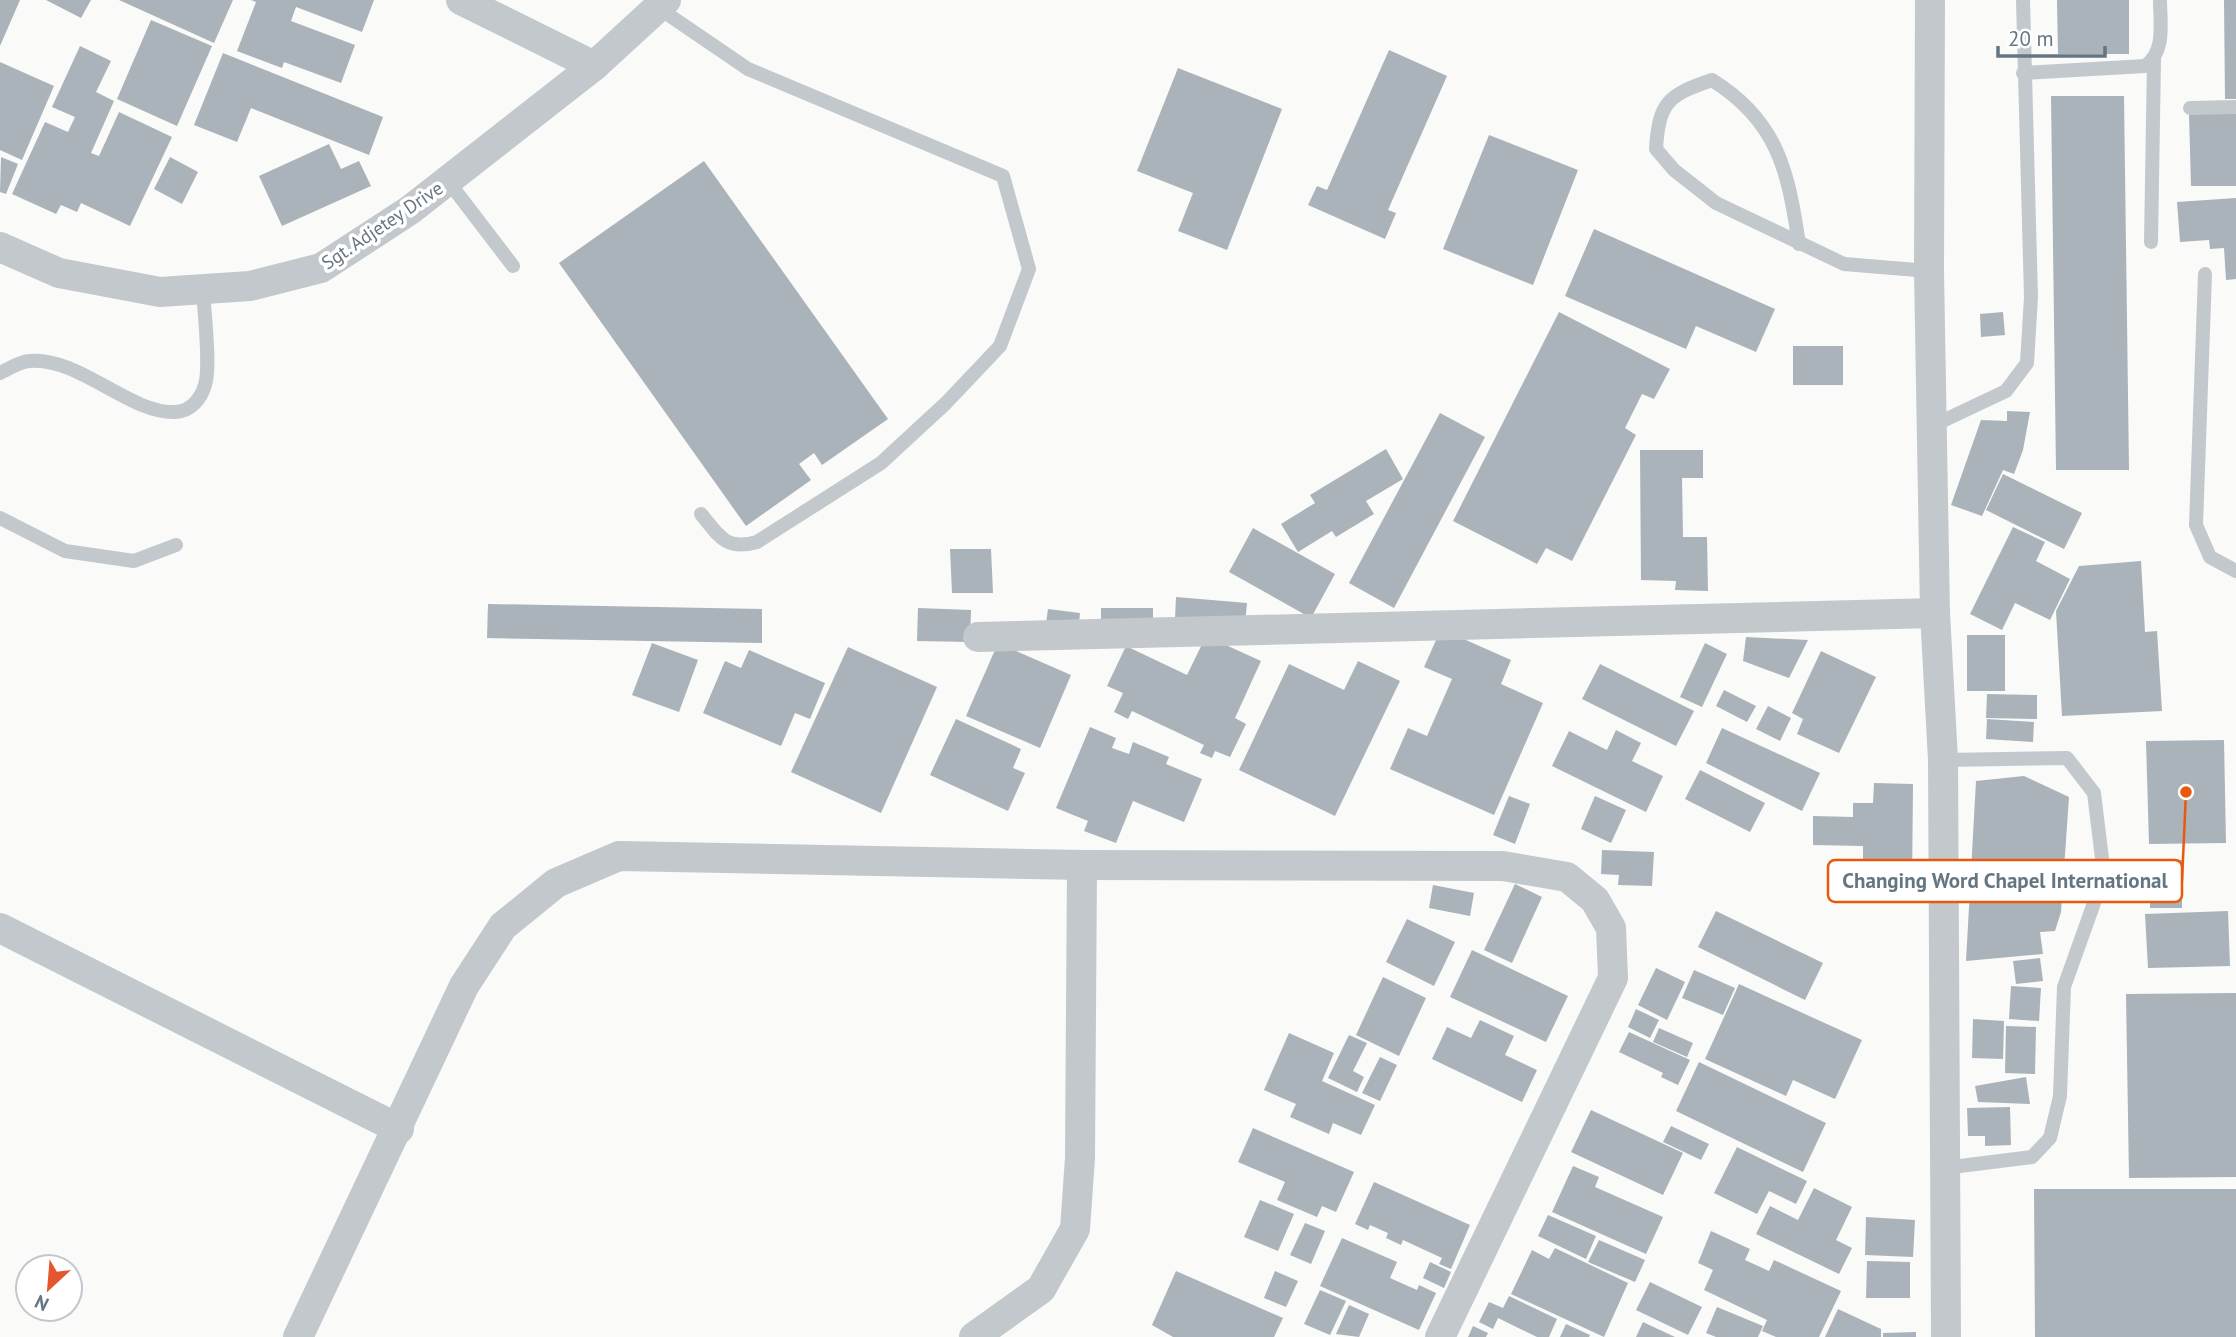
<svg xmlns="http://www.w3.org/2000/svg" width="2236" height="1337" font-family="'PT Sans',sans-serif">
<rect width="100%" height="100%" fill="#fafaf8"/>
<g fill="#aab3b9">
<path d="M0,0H20L0,46Z"/>
<path d="M46,0H91L81,18Z"/>
<path d="M119,0H233L214,43Z"/>
<path d="M251,0H374L362,32L296,7L291,21L355,45L341,83L284,62L282,68L237,51L256,2Z"/>
<path d="M2057,0H2129V54H2058Z"/>
<path d="M2224,0H2236V99H2225Z"/>
<path d="M151,20L212,46L177,126L117,99Z"/>
<path d="M80,46L111,61L96,92L114,101L91,153L99,156L119,112L172,137L130,226L81,203L77,212L61,205L56,214L12,194L45,122L68,132L75,117L52,107Z"/>
<path d="M1389,50L1447,76L1388,210L1396,213L1385,239L1308,205L1317,186L1327,190Z"/>
<path d="M223,53L383,117L369,155L251,108L237,142L194,125Z"/>
<path d="M0,62L54,86L22,160L0,150Z"/>
<path d="M1178,68L1282,109L1227,250L1178,231L1193,193L1137,171Z"/>
<path d="M2051,96H2124L2129,470H2056Z"/>
<path d="M2189,114H2236V186H2191Z"/>
<path d="M1489,135L1578,170L1533,285L1443,249Z"/>
<path d="M329,144L341,169L359,161L371,186L282,226L259,176Z"/>
<path d="M1,157L18,164L6,194L0,192Z"/>
<path d="M170,157L198,172L182,204L154,189Z"/>
<path d="M704,161L888,419L822,465L814,453L799,464L811,480L746,526L559,263Z"/>
<path d="M2236,198V279L2226,280L2224,248L2210,249L2209,240L2180,242L2177,202Z"/>
<path d="M1594,229L1775,309L1756,352L1696,326L1686,349L1565,296Z"/>
<path d="M1559,312L1670,369L1654,399L1642,394L1625,428L1636,435L1572,561L1546,548L1537,564L1453,521Z"/>
<path d="M2003,312L2005,335L1981,337L1980,314Z"/>
<rect x="1793" y="346" width="50" height="39"/>
<path d="M2007,411L2030,412L2023,450L2014,474L2003,470L1982,516L1951,505L1981,420L2007,421Z"/>
<path d="M1440,413L1485,437L1394,608L1349,583Z"/>
<path d="M1386,449L1403,479L1366,501L1374,514L1336,537L1332,531L1298,552L1281,524L1315,503L1310,495Z"/>
<path d="M1640,450H1703V478H1682L1683,537H1707L1708,591L1675,590L1676,581L1641,580Z"/>
<path d="M2003,474L2082,513L2064,549L1986,510Z"/>
<path d="M2013,527L2045,542L2036,561L2070,579L2050,620L2015,603L2002,630L1970,614Z"/>
<path d="M1253,528L1335,574L1311,618L1229,572Z"/>
<path d="M950,549H991L993,593H952Z"/>
<path d="M2141,561L2145,632L2157,631L2162,711L2062,716L2056,611L2079,566Z"/>
<path d="M1176,597L1247,603L1245,625L1175,619Z"/>
<path d="M488,604L762,609V643L487,638Z"/>
<path d="M918,608L971,610L970,642L917,641Z"/>
<path d="M1101,608H1153V630L1101,631Z"/>
<path d="M1048,609L1080,613L1078,634L1045,630Z"/>
<path d="M1441,629L1511,660L1501,684L1543,703L1494,815L1390,769L1408,728L1427,736L1452,679L1424,667Z"/>
<rect x="1967" y="635" width="38" height="56"/>
<path d="M1206,636L1261,661L1235,718L1246,724L1230,757L1215,751L1212,758L1200,753L1204,745L1132,711L1128,719L1114,712L1123,693L1107,686L1126,646L1187,675Z"/>
<path d="M1746,637L1808,640L1789,678L1743,661Z"/>
<path d="M652,643L698,660L679,712L632,695Z"/>
<path d="M998,643L1071,675L1040,748L966,716Z"/>
<path d="M1705,643L1727,654L1702,707L1680,697Z"/>
<path d="M848,647L937,687L881,813L791,772Z"/>
<path d="M749,650L825,683L810,719L795,713L781,746L703,713L725,661L741,668Z"/>
<path d="M1821,651L1876,677L1839,753L1797,734L1803,719L1792,713Z"/>
<path d="M1358,661L1400,681L1335,816L1239,770L1289,664L1344,690Z"/>
<path d="M1600,664L1694,711L1676,746L1582,699Z"/>
<path d="M1724,690L1756,706L1747,722L1716,706Z"/>
<path d="M1987,694L2037,695V719L1986,718Z"/>
<path d="M1768,706L1791,718L1780,741L1756,729Z"/>
<path d="M956,719L1021,749L1013,768L1025,773L1008,811L930,775Z"/>
<path d="M1987,719L2034,722L2033,742L1986,739Z"/>
<path d="M1090,727L1116,738L1112,748L1129,754L1133,742L1169,757L1166,764L1202,779L1184,822L1133,801L1116,843L1084,831L1088,821L1056,808Z"/>
<path d="M1722,728L1820,773L1802,811L1706,763Z"/>
<path d="M1616,730L1641,743L1632,761L1663,776L1646,812L1552,766L1569,731L1607,750Z"/>
<path d="M2224,740L2226,843L2149,844L2146,741Z"/>
<path d="M1700,770L1765,803L1750,832L1685,799Z"/>
<path d="M2024,776L2069,797L2061,912L2055,931L2040,932L2043,954L1966,961L1976,781Z"/>
<path d="M1874,783L1913,784L1912,885L1863,883V846L1813,845V816L1853,817V803H1873Z"/>
<path d="M1509,796L1530,804L1515,844L1493,835Z"/>
<path d="M1595,796L1626,810L1611,843L1581,829Z"/>
<path d="M1602,850L1654,852L1652,886L1618,885L1619,875L1601,874Z"/>
<path d="M2150,859L2182,860V908H2150Z"/>
<path d="M1515,884L1542,897L1512,963L1484,950Z"/>
<path d="M1433,885L1474,893L1470,916L1429,908Z"/>
<path d="M1716,911L1823,963L1805,1000L1698,947Z"/>
<path d="M2228,911L2230,966L2148,968L2145,914Z"/>
<path d="M1407,919L1455,942L1434,986L1386,962Z"/>
<path d="M1472,950L1568,996L1546,1042L1450,997Z"/>
<path d="M2040,958L2043,981L2016,984L2013,961Z"/>
<path d="M1656,968L1685,982L1667,1020L1638,1005Z"/>
<path d="M1694,970L1735,988L1723,1015L1682,998Z"/>
<path d="M1383,977L1426,998L1399,1056L1356,1035Z"/>
<path d="M1739,984L1862,1040L1835,1099L1793,1080L1786,1096L1705,1059Z"/>
<path d="M2011,986L2041,988L2039,1021L2009,1019Z"/>
<path d="M2236,993V1177L2129,1178L2126,994Z"/>
<path d="M1636,1009L1659,1020L1650,1038L1628,1027Z"/>
<path d="M1973,1019L2004,1021L2003,1059L1972,1058Z"/>
<path d="M1480,1020L1514,1036L1505,1055L1537,1070L1522,1102L1432,1059L1447,1027L1471,1038Z"/>
<path d="M2006,1026L2036,1027L2035,1074L2005,1073Z"/>
<path d="M1659,1028L1693,1043L1687,1057L1653,1042Z"/>
<path d="M1629,1032L1690,1060L1678,1085L1661,1077L1663,1073L1619,1052Z"/>
<path d="M1289,1033L1334,1053L1322,1081L1375,1105L1361,1135L1333,1123L1329,1134L1290,1117L1296,1104L1264,1090Z"/>
<path d="M1349,1035L1367,1043L1353,1071L1364,1077L1357,1092L1328,1078Z"/>
<path d="M1380,1057L1397,1065L1380,1101L1362,1093Z"/>
<path d="M1699,1062L1826,1123L1803,1172L1676,1111Z"/>
<path d="M2026,1077L2030,1104L1978,1102L1975,1086Z"/>
<path d="M2010,1107L2011,1145L1985,1146V1136H1968L1967,1108Z"/>
<path d="M1591,1110L1683,1153L1663,1195L1571,1152Z"/>
<path d="M1671,1126L1709,1144L1701,1160L1663,1142Z"/>
<path d="M1253,1128L1354,1172L1336,1212L1322,1206L1317,1217L1277,1200L1285,1182L1238,1162Z"/>
<path d="M1737,1147L1807,1181L1796,1204L1769,1191L1757,1214L1714,1193Z"/>
<path d="M1573,1166L1599,1177L1595,1187L1663,1217L1646,1254L1552,1212Z"/>
<path d="M1374,1182L1470,1225L1451,1269L1439,1264L1442,1258L1403,1240L1401,1245L1386,1238L1388,1233L1370,1225L1368,1230L1355,1224Z"/>
<path d="M1814,1188L1852,1207L1836,1240L1852,1248L1839,1274L1756,1234L1770,1206L1798,1220Z"/>
<path d="M2034,1189H2236V1337H2035Z"/>
<path d="M1260,1200L1294,1214L1278,1251L1244,1237Z"/>
<path d="M1548,1215L1596,1236L1586,1259L1538,1236Z"/>
<path d="M1866,1217L1915,1220L1913,1257L1865,1255Z"/>
<path d="M1305,1223L1325,1231L1311,1264L1290,1255Z"/>
<path d="M1711,1231L1750,1249L1745,1260L1769,1271L1774,1260L1841,1291L1819,1337H1776L1762,1331L1767,1320L1704,1290L1713,1270L1698,1263Z"/>
<path d="M1342,1238L1397,1262L1390,1278L1417,1290L1419,1285L1436,1293L1419,1330L1320,1286Z"/>
<path d="M1599,1240L1645,1260L1635,1282L1588,1262Z"/>
<path d="M1555,1248L1628,1283L1604,1337L1511,1294L1532,1250L1549,1259Z"/>
<path d="M1867,1261L1910,1262V1298H1866Z"/>
<path d="M1430,1262L1451,1272L1444,1288L1423,1278Z"/>
<path d="M1176,1271L1283,1318L1274,1337H1173L1152,1325Z"/>
<path d="M1275,1271L1298,1281L1286,1307L1264,1298Z"/>
<path d="M1650,1282L1702,1307L1688,1335L1636,1310Z"/>
<path d="M1320,1290L1346,1301L1330,1335L1304,1324Z"/>
<path d="M1509,1296L1557,1319L1549,1337H1537L1498,1318L1493,1329L1479,1322L1489,1302L1503,1308Z"/>
<path d="M1349,1305L1369,1314L1359,1337L1336,1334Z"/>
<path d="M1717,1307L1763,1326L1758,1337H1716L1706,1333Z"/>
<path d="M1838,1309L1881,1329V1337H1825Z"/>
<path d="M1643,1322L1675,1337H1636Z"/>
<path d="M1566,1324L1590,1335L1589,1337H1560Z"/>
<path d="M1473,1326L1488,1333L1486,1337H1468Z"/>
<path d="M1916,1332V1337H1883V1333Z"/>
</g>
<g fill="none" stroke-linecap="round" stroke-linejoin="round">
<g stroke="#c3c8cc" stroke-width="14">
<path d="M657,7L748,69L1003,176L1029,269L1000,346L946,403L881,463L757,542C726,551 719,536 701,514"/>
<path d="M2023,73L2145,66C2166,52 2160,22 2160,0"/>
<path d="M2190,108L2236,107"/>
<path d="M448,181L513,266"/>
<path d="M2151,242L2154,60"/>
<path d="M1799,244C1788,171 1778,121 1712,80C1668,95 1659,102 1656,149L1674,170L1716,203L1844,264L1929,271"/>
<path d="M2205,274L2196,525L2210,557L2236,571"/>
<path d="M0,373C9,369 20,361 30,361C79,357 130,414 175,412C190,412 201,399 205,385C211,366 204,312 203,289"/>
<path d="M1932,426L2006,391L2027,363L2031,297L2023,0"/>
<path d="M0,518L65,551L134,561L176,545"/>
<path d="M1943,760L2067,758L2094,793L2104,875L2064,987L2060,1096L2050,1138L2032,1157L1944,1168"/>
</g>
<g stroke="#c3c8cc" stroke-width="30">
<path d="M461,0L594,66"/>
<path d="M1930,0L1929,271L1935,613L1943,760L1946,1337"/>
<path d="M0,247L59,273L160,292L250,286L321,268L410,210L594,66L666,0"/>
<path d="M978,637L1935,613"/>
<path d="M0,928L399,1129"/>
<path d="M298,1337L464,986L503,926L556,883L619,856L1082,865L1503,866L1567,877L1595,900L1611,928L1613,978L1440,1337"/>
<path d="M974,1337L1041,1289L1075,1229L1080,1158L1082,865"/>
</g>
</g>
<g text-anchor="middle" stroke-width="7" stroke-linejoin="round" paint-order="stroke">
<g font-size="19" fill="#657683" stroke="#fff">
<text transform="translate(382 225) rotate(-34)" y="7">Sgt. Adjetey Drive</text>
</g>
</g>
<path fill="none" stroke="#e8590c" stroke-width="2.5" d="M2186 792L2182 881"/>
<circle fill="#e8590c" stroke="#fff" stroke-width="2.5" cx="2186" cy="792" r="7"/>
<rect fill="#fff" stroke="#e8590c" stroke-width="2.5" x="1828" y="860" width="354" height="42" rx="7"/>
<g font-size="21" text-anchor="middle" font-weight="bold" fill="#657683">
<text x="2005" y="888">Changing Word Chapel International</text>
</g>
<g transform="translate(49 1288) rotate(206)"><circle r="33" fill="#ffffff" stroke="#c1c8cd" stroke-width="2"/>
<path d="M0-5L12 26L0 18L-12 26Z" fill="#e4572e"/>
<text y="-10" font-size="19" font-weight="bold" text-anchor="middle" fill="#657683">N</text>
</g>
<path d="M1998 46v10h107v-10" fill="none" stroke="#657683" stroke-width="3.5"/>
<text x="2008" y="46" font-size="21" fill="#657683" stroke="#ffffff" stroke-width="5" paint-order="stroke">20 m</text>
</svg>
